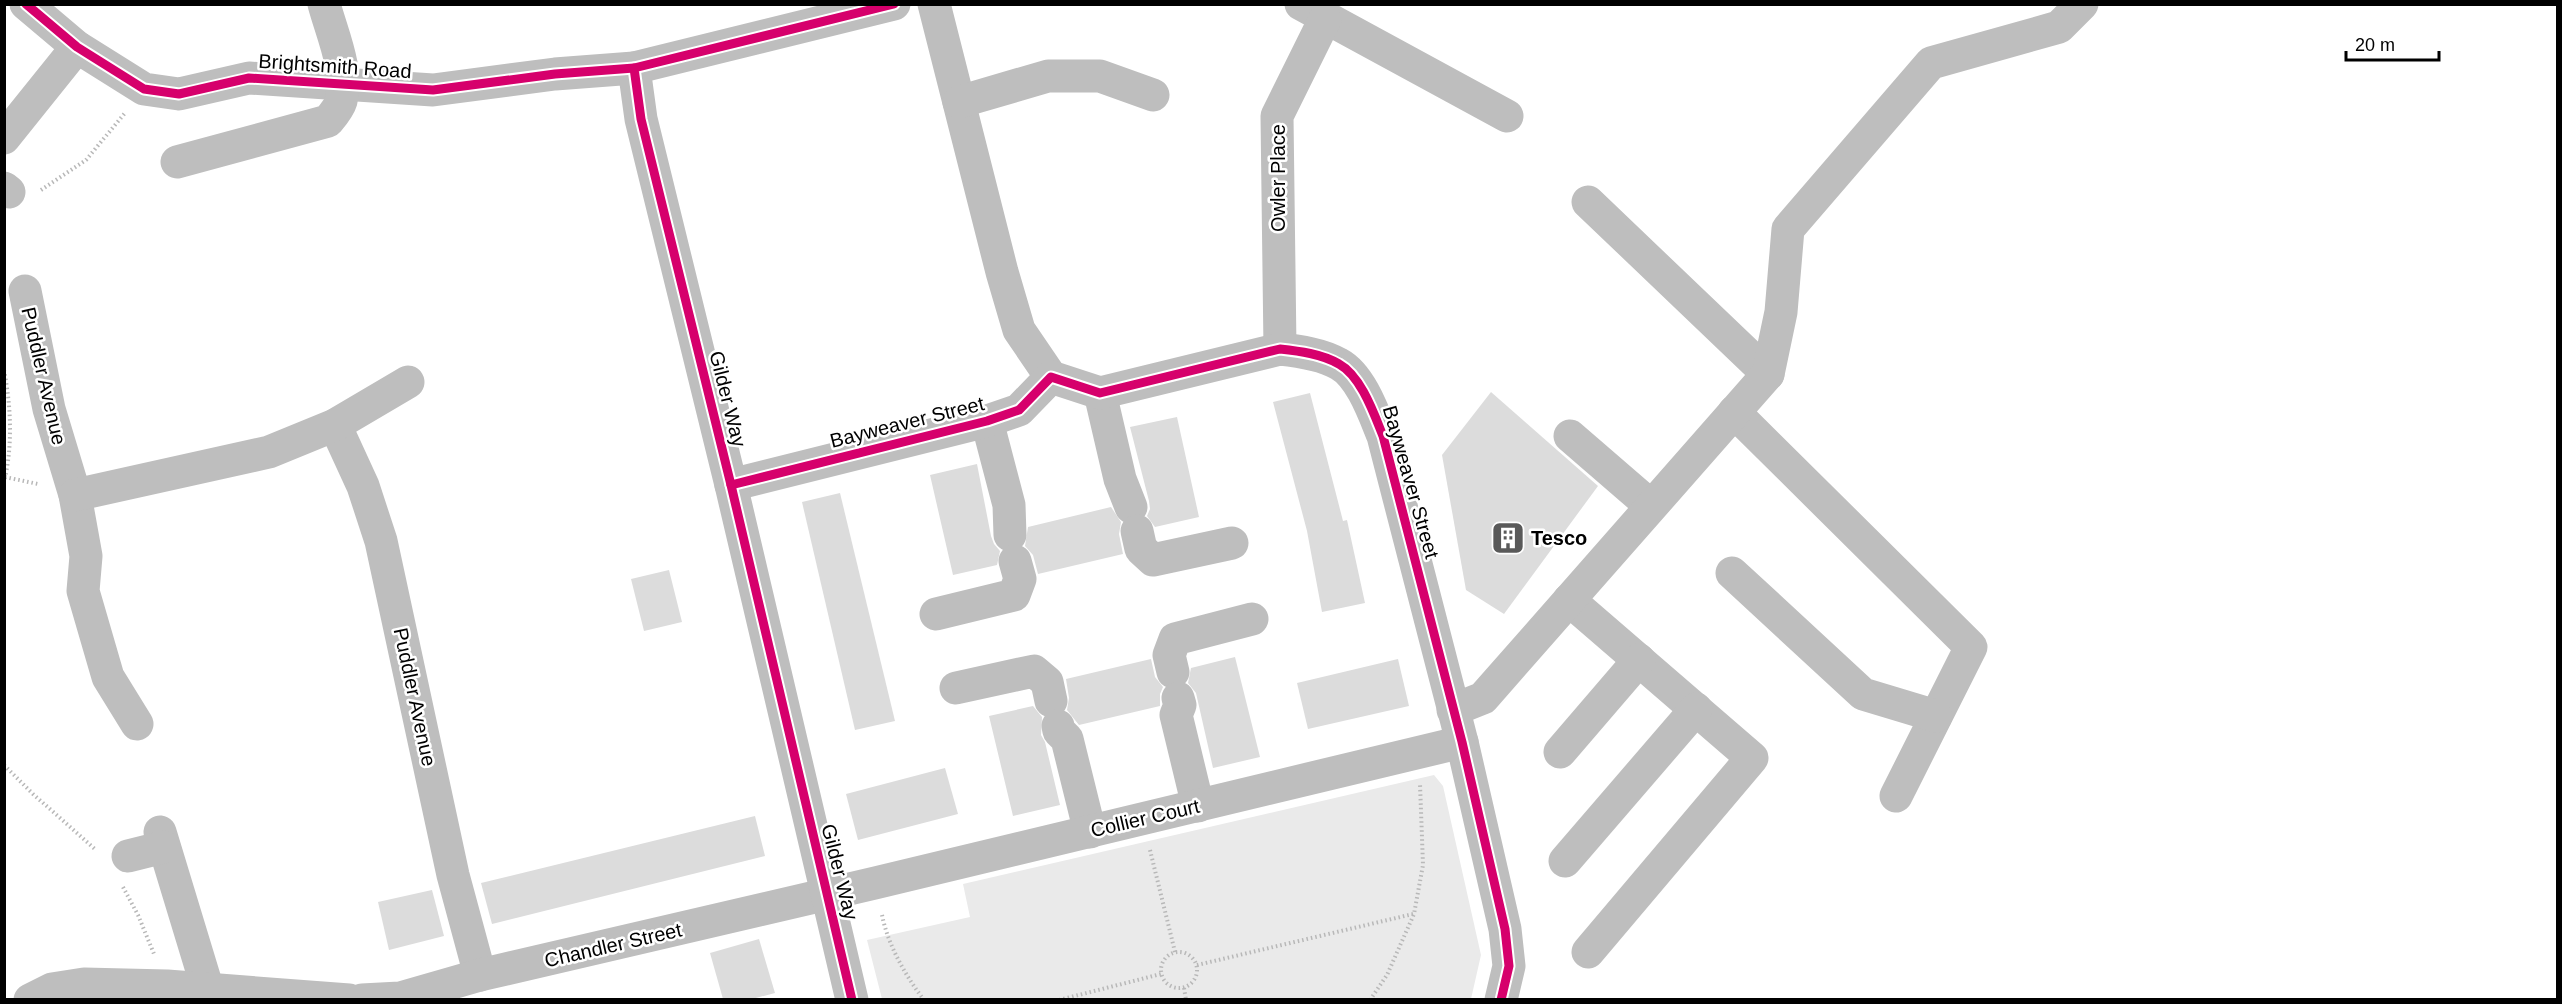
<svg xmlns="http://www.w3.org/2000/svg" width="2562" height="1004" font-family="Helvetica,sans-serif">
<rect width="100%" height="100%" fill="#fff"/>
<path fill="#eaeaea" d="M1434,775L1443,786L1481,955L1471,999H882L867,940L970,917L963,884Z"/>
<g fill="#dcdcdc">
<path d="M1491,392L1598,486L1504,614L1466,590L1442,455Z"/>
<path d="M1310,393L1343,521L1347,520L1365,603L1322,612L1307,531L1273,402Z"/>
<path d="M1177,417L1199,517L1155,527L1147,516L1150,509L1149,501L1130,427Z"/>
<path d="M977,464L991,536L994,544L1000,551L997,565L953,575L930,475Z"/>
<path d="M840,493L895,721L855,730L802,502Z"/>
<path d="M1111,507L1121,522L1119,534L1123,554L1038,574L1033,555L1025,546L1028,527Z"/>
<path d="M669,570L682,622L644,631L631,579Z"/>
<path d="M1235,657L1260,757L1213,768L1196,693L1188,683L1191,668Z"/>
<path d="M1151,659L1155,677L1163,687L1160,694V706L1079,725L1067,710L1069,698L1066,679Z"/>
<path d="M1398,659L1409,706L1308,729L1297,683Z"/>
<path d="M1033,706L1042,717L1041,735L1045,742L1060,805L1013,816L989,716Z"/>
<path d="M945,768L958,814L858,840L846,794Z"/>
<path d="M755,816L765,856L492,924L481,883Z"/>
<path d="M432,890L444,936L389,950L378,902Z"/>
<path d="M759,939L775,993L752,999H723L710,953Z"/>
</g>
<g fill="none" stroke-linecap="round" stroke-linejoin="round">
<g stroke="#b8b8b8" stroke-width="4" stroke-dasharray="1.5 3" stroke-linecap="butt">
<path d="M41,190L86,160L125,113"/>
<path d="M4,370C11,406 13,446 4,482"/>
<path d="M5,477L38,484"/>
<path d="M4,765L33,794L96,850"/>
<path d="M1150,850L1175,952"/>
<path d="M123,887L138,915L154,954"/>
<path d="M882,915C888,945 905,975 924,1000"/>
<circle cx="1179" cy="970" r="18"/>
<path d="M1197,965L1413,914"/>
<path d="M1184,988L1186,1000"/>
<path d="M1059,1000L1161,974"/>
<path d="M1370,1000L1387,975L1414,914L1423,865L1420,784"/>
</g>
<g stroke="#bebebe" stroke-width="33">
<path d="M26,4L77,47L144,89L179,94L249,78L433,90L555,74L634,68"/>
<path d="M934,4L1002,272L1019,330L1051,377"/>
<path d="M1301,4L1507,116"/>
<path d="M959,102L1048,76H1100L1153,95"/>
<path d="M4,138L77,47"/>
<path d="M177,162L328,121C333,115 339,108 341,101C349,70 332,34 324,4"/>
<path d="M4,188L9,192"/>
<path d="M1588,202L1768,374"/>
<path d="M25,291L49,409L75,495L86,556L83,591L108,677L137,724"/>
<path d="M1280,349L1277,116L1325,19"/>
<path d="M1100,393L1120,479L1131,507"/>
<path d="M1734,412L1971,647L1896,796"/>
<path d="M987,421L1009,505L1010,535"/>
<path d="M335,425L363,486L381,541L453,875L480,975"/>
<path d="M1570,436L1651,506"/>
<path d="M731,485L987,421L1019,410L1051,377L1100,393L1280,349C1299,351 1322,354 1339,364C1361,376 1374,414 1383,436L1462,742L1505,929L1509,966L1501,1000"/>
<path d="M75,495L269,452L335,425L408,382"/>
<path d="M1137,531L1141,549L1153,560L1232,543"/>
<path d="M1732,573L1863,694L1936,716"/>
<path d="M1569,600L1752,758L1588,952"/>
<path d="M936,614L1014,595L1020,579L1015,561"/>
<path d="M1173,672L1169,655L1175,639L1252,619"/>
<path d="M956,688L1034,671L1047,682L1051,701"/>
<path d="M1178,698L1180,705L1176,715L1198,806"/>
<path d="M1453,710L1483,698L1768,374L1781,312L1788,229L1931,63L2059,27L2082,4"/>
<path d="M1058,726L1059,731L1067,739L1090,832"/>
<path d="M1560,752L1639,660"/>
<path d="M160,832L208,990"/>
<path d="M128,856L164,847"/>
<path d="M1565,861L1696,709"/>
<path d="M30,1000L52,989L84,984L167,986L349,1000"/>
<path d="M362,1000L400,998L480,975L875,883L1462,742"/>
<path d="M852,1000L731,485L641,119L634,68L894,4"/>
</g>
<g stroke="#fff" stroke-width="13">
<g id="cycleway">
<path d="M26,4L77,47L144,89L179,94L249,78L433,90L555,74L634,68"/>
<path d="M731,485L987,421L1019,410L1051,377L1100,393L1280,349C1299,351 1322,354 1339,364C1361,376 1374,414 1383,436L1462,742L1505,929L1509,966L1501,1000"/>
<path d="M852,1000L731,485L641,119L634,68L894,4"/>
</g>
</g>
<use href="#cycleway" stroke="#d6006c" stroke-width="9"/>
</g>
<defs>
<g id="building-square" transform="scale(1.725)"><rect x="-9" y="-9" width="18" height="18" rx="4" fill="#595959" stroke="#fff"/><path d="M-4-6H4V6H1V3H-1V6H-4ZM-2.5-4.3h1.7v1.8h-1.7ZM.8-4.3h1.7v1.8H.8ZM-2.5-1h1.7V.8h-1.7ZM.8-1h1.7V.8H.8Z" fill="#fff"/></g>
</defs>
<g fill-rule="evenodd">
<use href="#building-square" x="1508" y="538"/>
</g>
<g text-anchor="middle" stroke-width="5" stroke-linejoin="round" paint-order="stroke">
<g font-size="20" fill="#000" stroke="#fff">
<text transform="translate(335 66) rotate(4)" y="7">Brightsmith Road</text>
<text transform="translate(1278 178) rotate(-90)" y="7">Owler Place</text>
<text transform="translate(44 376) rotate(77)" y="7">Puddler Avenue</text>
<text transform="translate(728 399) rotate(76)" y="7">Gilder Way</text>
<text transform="translate(907 422) rotate(-14)" y="7">Bayweaver Street</text>
<text transform="translate(1411 482) rotate(74)" y="7">Bayweaver Street</text>
<text transform="translate(415 697) rotate(78)" y="7">Puddler Avenue</text>
<text transform="translate(1145 818) rotate(-13)" y="7">Collier Court</text>
<text transform="translate(840 872) rotate(76)" y="7">Gilder Way</text>
<text transform="translate(613 945) rotate(-13)" y="7">Chandler Street</text>
</g>
<g font-size="20" font-weight="bold" fill="#000" stroke="#fff" text-anchor="start">
<text x="1531" y="545">Tesco</text>
</g>
</g>
<rect width="2562" height="1004" fill="none" stroke="#000000" stroke-width="12"/>
<path d="M2346 51v9h93v-9" fill="none" stroke="#000000" stroke-width="3"/>
<text x="2355" y="51" font-size="18" fill="#000000" stroke="#ffffff" stroke-width="4.5" paint-order="stroke">20 m</text>
</svg>
